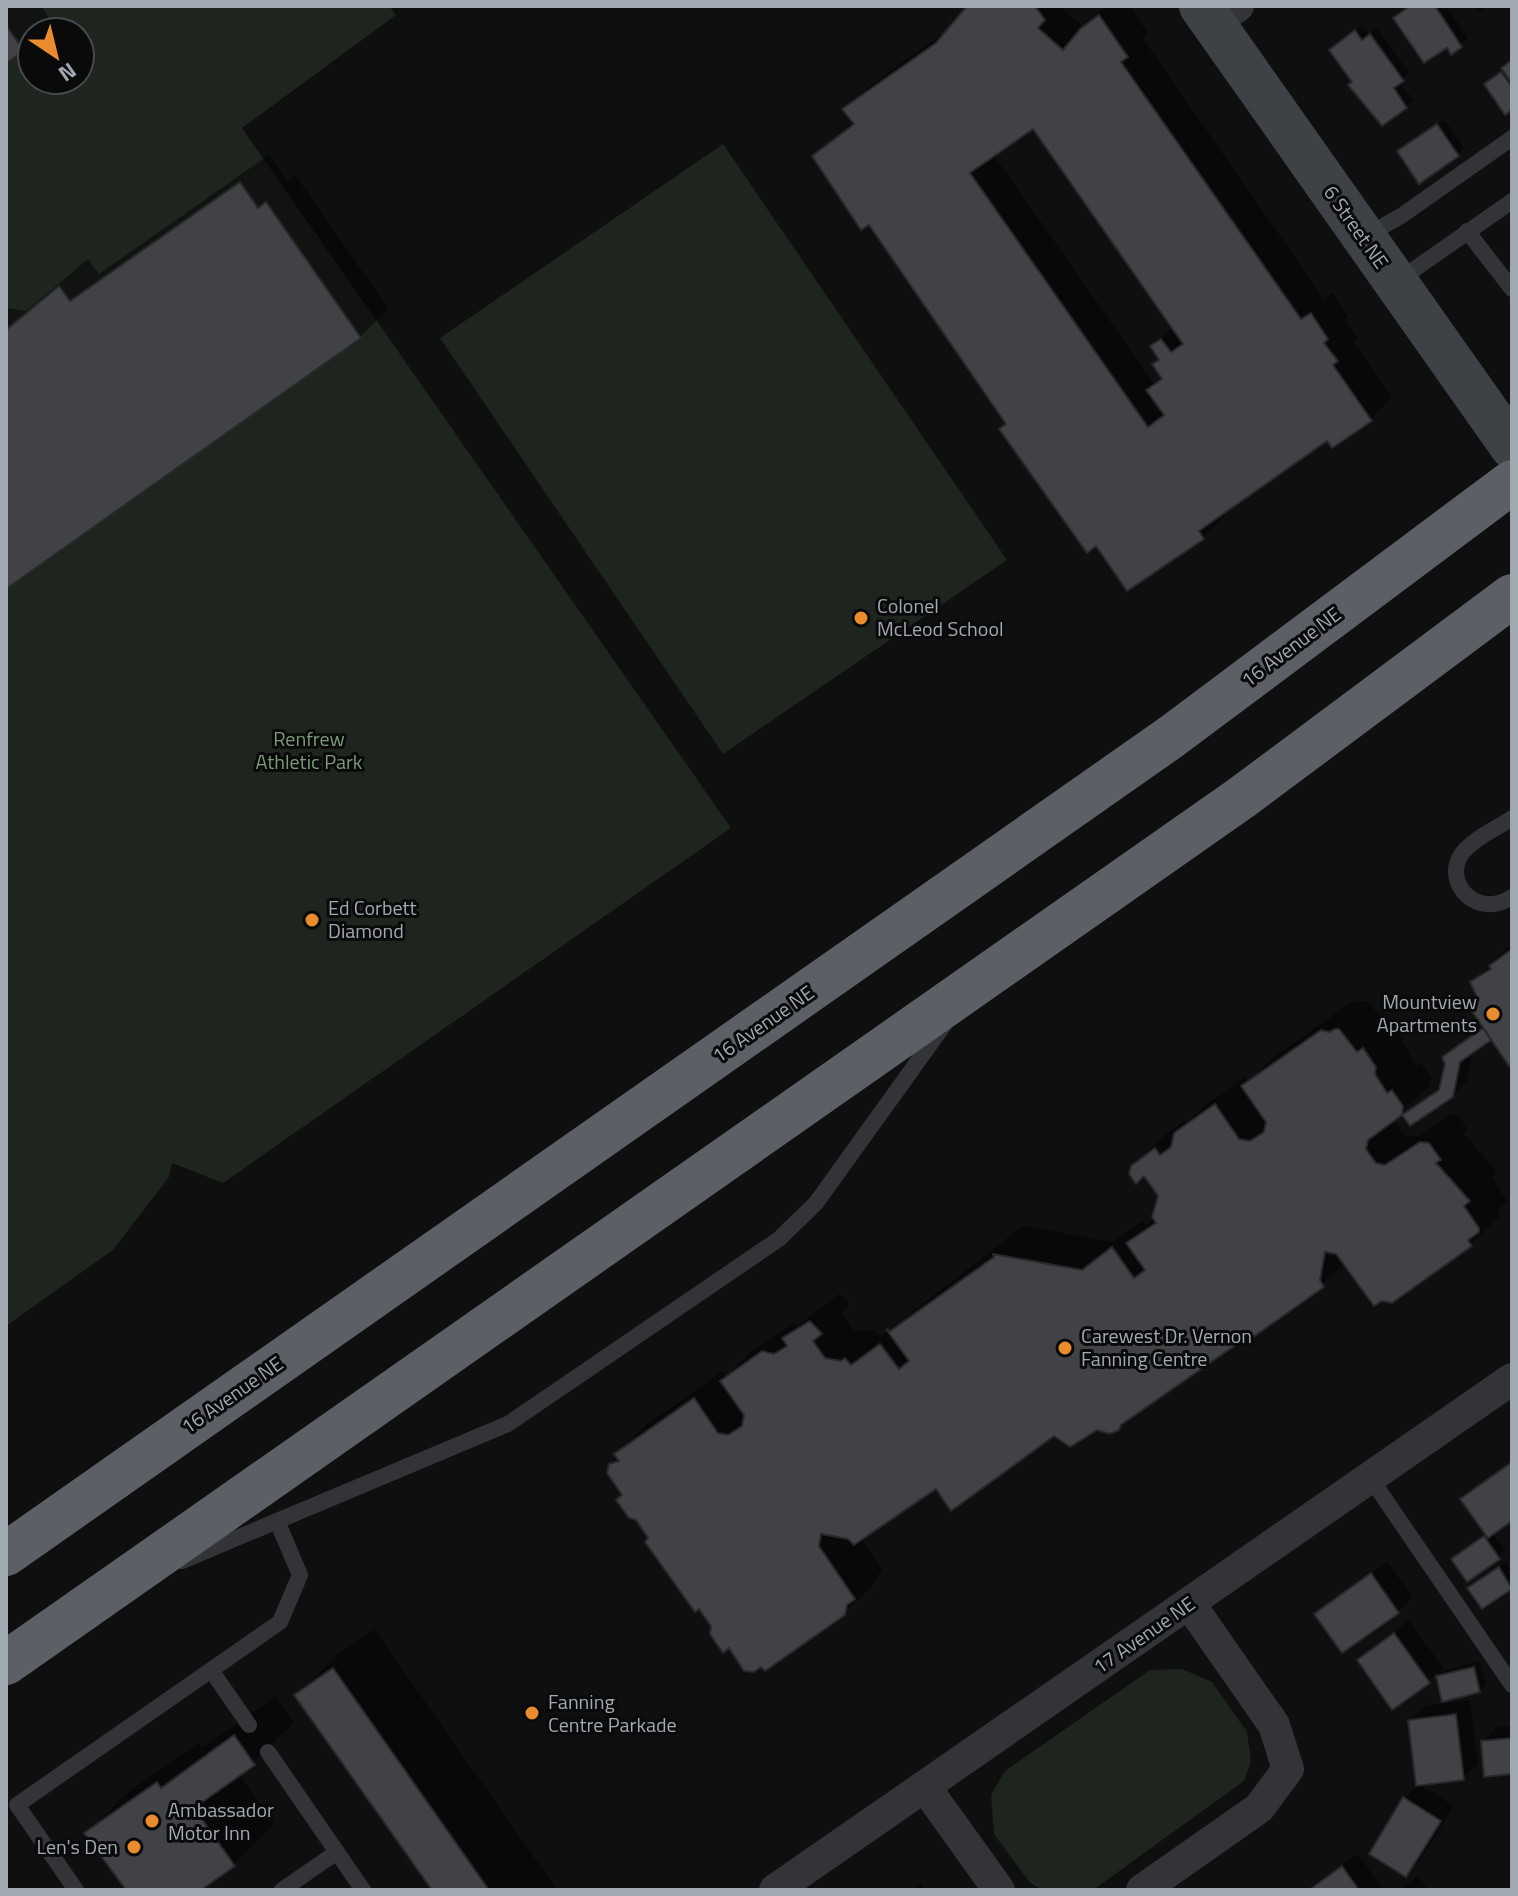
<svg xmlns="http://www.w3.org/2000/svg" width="1518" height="1896" font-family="'Titillium Web',sans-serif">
<rect width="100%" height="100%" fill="#0f0f10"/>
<g fill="#1e241e" fill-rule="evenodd">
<path d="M6,6H389L396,15L242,128L731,828L223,1183L172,1163L169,1177L113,1250L6,1326ZM32,32H80V80H32Z"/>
<path d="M723,144L1007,560L723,754L440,338Z"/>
<path d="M1182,1669L1212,1682L1247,1732L1251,1761L1244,1781L1093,1890H1043L1030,1883L994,1834L991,1795L1005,1771L1150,1670Z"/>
</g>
<g fill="#0007" fill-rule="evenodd">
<path d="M6,6H41L51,21L40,32H32V40L6,61Z"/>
<path d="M970,6H1060L1084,28L1106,6H1130L1148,34L1143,39L1324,299L1333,293L1348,316L1344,320L1358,338L1354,343L1392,397L1371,419L1333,445L1328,438L1222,512L1225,515L1203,537L1128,588L869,223L814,156L854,121L845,109L867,88L951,28ZM1034,126L1173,326L1152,347L1161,359L1163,377L1155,385L993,154Z"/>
<path d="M1409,6H1446L1468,38L1452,52L1447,45L1395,18Z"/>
<path d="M1475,6H1489L1480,12Z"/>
<path d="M1362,25L1369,35L1377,28L1409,73L1400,82L1413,100L1383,123L1354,82L1338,43Z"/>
<path d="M1512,60V108L1486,84Z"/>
<path d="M1444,119L1464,148L1458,154L1400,151Z"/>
<path d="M269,155L287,181L295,175L388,308L360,337L6,587V308L26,311L88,259L99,274Z"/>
<path d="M1512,943V1061L1491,1037L1473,1050L1467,1081L1452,1096L1405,1116L1442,1085L1447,1064L1444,1058L1483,1025L1469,1004L1479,995L1472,983Z"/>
<path d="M1368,1001L1386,1025L1392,1021L1416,1066L1421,1063L1431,1077L1430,1085L1393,1119L1404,1135L1416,1137L1450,1114L1458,1115L1468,1130L1464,1134L1497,1172L1492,1177L1507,1201L1497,1211L1500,1216L1471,1244L1392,1300L1345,1263L1322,1285L1240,1339L1118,1429L1054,1434L936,1486L861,1538L882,1569L873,1584L843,1614L713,1626L650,1539L611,1466L619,1458L616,1454L645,1426L723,1371L727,1376L751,1352L792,1324L799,1325L839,1294L849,1304L841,1312L853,1330L875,1331L880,1337L1023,1226L1113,1242L1142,1221L1146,1226L1155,1217L1160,1196L1145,1173L1133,1167L1162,1137L1184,1121L1186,1124L1205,1105L1245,1077L1248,1082L1272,1058L1352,1002Z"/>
<path d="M1512,1460V1519L1492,1532L1505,1550L1498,1557L1460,1553L1487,1534L1462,1499Z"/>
<path d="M1387,1561L1412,1597L1398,1611L1317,1614Z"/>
<path d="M1506,1562L1512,1571V1586L1482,1607L1477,1582Z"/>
<path d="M1409,1620L1443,1668L1439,1672L1480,1661L1486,1684L1479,1690L1443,1699L1437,1673L1428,1682L1360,1660Z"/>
<path d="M374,1629L557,1890H434L297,1695L338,1654Z"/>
<path d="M276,1696L294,1723L239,1774L274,1824L234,1864L198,1890H128L87,1833L127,1793L198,1743L202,1748Z"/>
<path d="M1470,1700L1478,1764L1463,1778L1419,1784L1454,1806L1420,1860L1406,1874L1405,1798L1418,1785L1410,1720L1425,1706Z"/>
<path d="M1512,1726V1772L1483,1742L1497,1727Z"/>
<path d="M1358,1854L1383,1890H1306Z"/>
<path d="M1418,1876L1428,1890H1398Z"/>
<path d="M920,1883L925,1890H911Z"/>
</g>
<g fill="#404246" stroke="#29292c" stroke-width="2" fill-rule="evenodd">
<path d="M967,6H1035L1045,20L1038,28L1063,50L1080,29L1099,15L1128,57L1121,62L1301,319L1311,313L1328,339L1324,343L1338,361L1333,365L1372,421L1332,448L1327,441L1199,531L1204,539L1127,591L1096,546L1087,553L999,429L1006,424L869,225L861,230L812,156L854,124L842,109L936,43ZM1033,129L1183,344L1171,352L1161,339L1150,346L1159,360L1152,364L1162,379L1146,390L1164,415L1148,427L970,173Z"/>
<path d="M1410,6H1435L1462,47L1451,55L1447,48L1424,63L1393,18Z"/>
<path d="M6,25L24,51L6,63Z"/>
<path d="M1355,30L1362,40L1370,34L1404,81L1394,88L1407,108L1382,126L1348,85L1352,82L1329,50Z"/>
<path d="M1512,60V82H1511L1501,68Z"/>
<path d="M1501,72L1512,87V110L1505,115L1484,84Z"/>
<path d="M1437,124L1459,156L1419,184L1397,151Z"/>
<path d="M240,182L258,208L266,202L361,338L6,589V330L59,286L70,301Z"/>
<path d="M1512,949V1064L1509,1066L1467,1004L1477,997L1470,982L1491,969L1489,966Z"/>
<path d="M1483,1028L1491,1040L1460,1062L1453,1097L1410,1126L1402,1115L1439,1090L1445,1064L1442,1057Z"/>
<path d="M1335,1029H1339L1357,1052L1363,1048L1376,1067L1375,1074L1387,1093L1392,1090L1403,1106L1402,1115L1368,1140L1366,1149L1376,1163L1385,1165L1420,1142L1429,1143L1441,1160L1436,1163L1470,1201L1464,1206L1479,1228V1232L1468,1240L1472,1246L1392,1303L1382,1301L1374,1306L1336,1254L1325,1252L1320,1280L1324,1287L1242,1345L1240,1342L1121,1425L1119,1430L1110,1434L1097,1430L1070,1447L1054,1436L951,1511L936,1489L854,1545L848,1539L821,1534L819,1546L855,1599L847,1605L845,1615L765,1671L761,1667L754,1672L744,1671L729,1648L723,1653L710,1634L711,1626L699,1609L695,1612L645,1542L648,1538L636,1520L629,1518L616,1500L622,1495L607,1473L609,1464L619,1461L614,1454L694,1398L718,1433L728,1435L742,1426L744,1415L720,1381L762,1351L774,1354L787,1346L782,1338L810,1321L822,1334L813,1341L825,1358L841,1361L845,1358L851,1365L880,1344L899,1369L909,1361L886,1329L890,1331L994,1257L993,1254L1082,1270L1112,1247L1134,1278L1145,1270L1126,1243L1156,1223L1152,1217L1158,1196L1144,1176L1136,1184L1129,1174L1131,1166L1155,1148L1160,1155L1171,1147L1174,1133L1215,1104L1239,1139L1250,1141L1264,1132L1266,1122L1241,1086L1321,1030L1329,1032Z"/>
<path d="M1512,1462V1521L1488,1538L1460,1499Z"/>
<path d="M1484,1536L1500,1559L1467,1582L1451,1559Z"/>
<path d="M1499,1567L1512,1589L1482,1609L1467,1588Z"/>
<path d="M1371,1573L1399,1613L1342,1653L1314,1614Z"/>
<path d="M1394,1633L1430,1683L1392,1710L1357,1660Z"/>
<path d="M1474,1667L1480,1692L1442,1702L1436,1676Z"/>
<path d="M333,1668L489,1890H432L294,1695Z"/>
<path d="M1456,1714L1464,1780L1416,1786L1408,1720Z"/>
<path d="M234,1735L255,1765L194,1808L235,1866L201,1890H126L84,1833L157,1782L161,1788Z"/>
<path d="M1512,1738V1774L1484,1777L1481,1741Z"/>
<path d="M1403,1797L1441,1821L1406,1877L1369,1854Z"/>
<path d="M1342,1866L1359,1890H1309Z"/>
</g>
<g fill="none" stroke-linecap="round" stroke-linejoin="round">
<g stroke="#323437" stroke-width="16">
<path d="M1467,231L1512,289"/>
<path d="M1364,237L1401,216L1512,138"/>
<path d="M1399,280L1512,201"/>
<path d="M1512,818C1498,828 1470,840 1461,855C1443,883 1477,920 1512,897"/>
<path d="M1369,1476L1512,1685"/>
<path d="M182,1561L508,1424L779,1239L816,1203L944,1025"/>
<path d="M211,1670L249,1725"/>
<path d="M268,1752L363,1890"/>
<path d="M76,1890L17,1805L280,1622L300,1575L277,1521"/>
<path d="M282,1890L337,1852"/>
</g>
<g stroke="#323437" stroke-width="32">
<path d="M1213,23L1238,6"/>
<path d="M925,1787L999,1890"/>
<path d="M775,1890L1512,1379"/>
<path d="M1142,1890L1259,1808L1288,1769L1274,1725L1189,1603"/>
</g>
<path stroke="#3e4145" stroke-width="44" d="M1201,6L1512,447"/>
<g stroke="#5c6066" stroke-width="44">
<path d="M6,1554L1171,737L1512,482"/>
<path d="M6,1663L1241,798L1512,596"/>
</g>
</g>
<g fill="#e98c2e" stroke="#0a0a0b" stroke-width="3">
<circle cx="861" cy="618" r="8"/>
<circle cx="312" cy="920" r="8"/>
<circle cx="1493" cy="1014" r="8"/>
<circle cx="1065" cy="1348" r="8"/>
<circle cx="532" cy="1713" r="8"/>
<circle cx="152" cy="1821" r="8"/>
<circle cx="134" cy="1847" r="8"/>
</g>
<g text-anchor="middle" stroke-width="6" stroke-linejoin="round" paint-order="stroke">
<g font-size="20" fill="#a0a8b1" stroke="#0a0a0b">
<text transform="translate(1356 227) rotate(55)" y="7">6 Street NE</text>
<text transform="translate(1291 647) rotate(-37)" y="7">16 Avenue NE</text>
<text transform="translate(763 1024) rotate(-35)" y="7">16 Avenue NE</text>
<text transform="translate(232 1395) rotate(-35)" y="7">16 Avenue NE</text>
<text transform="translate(1144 1635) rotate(-35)" y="7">17 Avenue NE</text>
</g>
<g font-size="20" fill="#a0a8b1" stroke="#0a0a0b" text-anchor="start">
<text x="877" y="613">Colonel<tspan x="877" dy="23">McLeod School</tspan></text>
<text x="328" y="915">Ed Corbett<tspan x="328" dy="23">Diamond</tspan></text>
<text x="1477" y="1009" text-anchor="end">Mountview<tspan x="1477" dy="23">Apartments</tspan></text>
<text x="1081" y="1343">Carewest Dr. Vernon<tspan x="1081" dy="23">Fanning Centre</tspan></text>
<text x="548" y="1709">Fanning<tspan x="548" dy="23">Centre Parkade</tspan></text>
<text x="168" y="1817">Ambassador<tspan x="168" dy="23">Motor Inn</tspan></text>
<text x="118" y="1854" text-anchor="end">Len's Den</text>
</g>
<g font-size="20" fill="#7b9b78" stroke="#0a0a0b">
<text x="309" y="746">Renfrew<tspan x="309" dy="23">Athletic Park</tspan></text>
</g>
</g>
<rect width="1518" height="1896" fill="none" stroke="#a0a8b1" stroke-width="16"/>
<g transform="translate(56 56) rotate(145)"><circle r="38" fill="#0a0a0b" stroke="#46494d" stroke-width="2"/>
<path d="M0-6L14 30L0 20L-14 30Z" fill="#e98c2e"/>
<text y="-12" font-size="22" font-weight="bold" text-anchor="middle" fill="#a0a8b1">N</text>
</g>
</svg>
